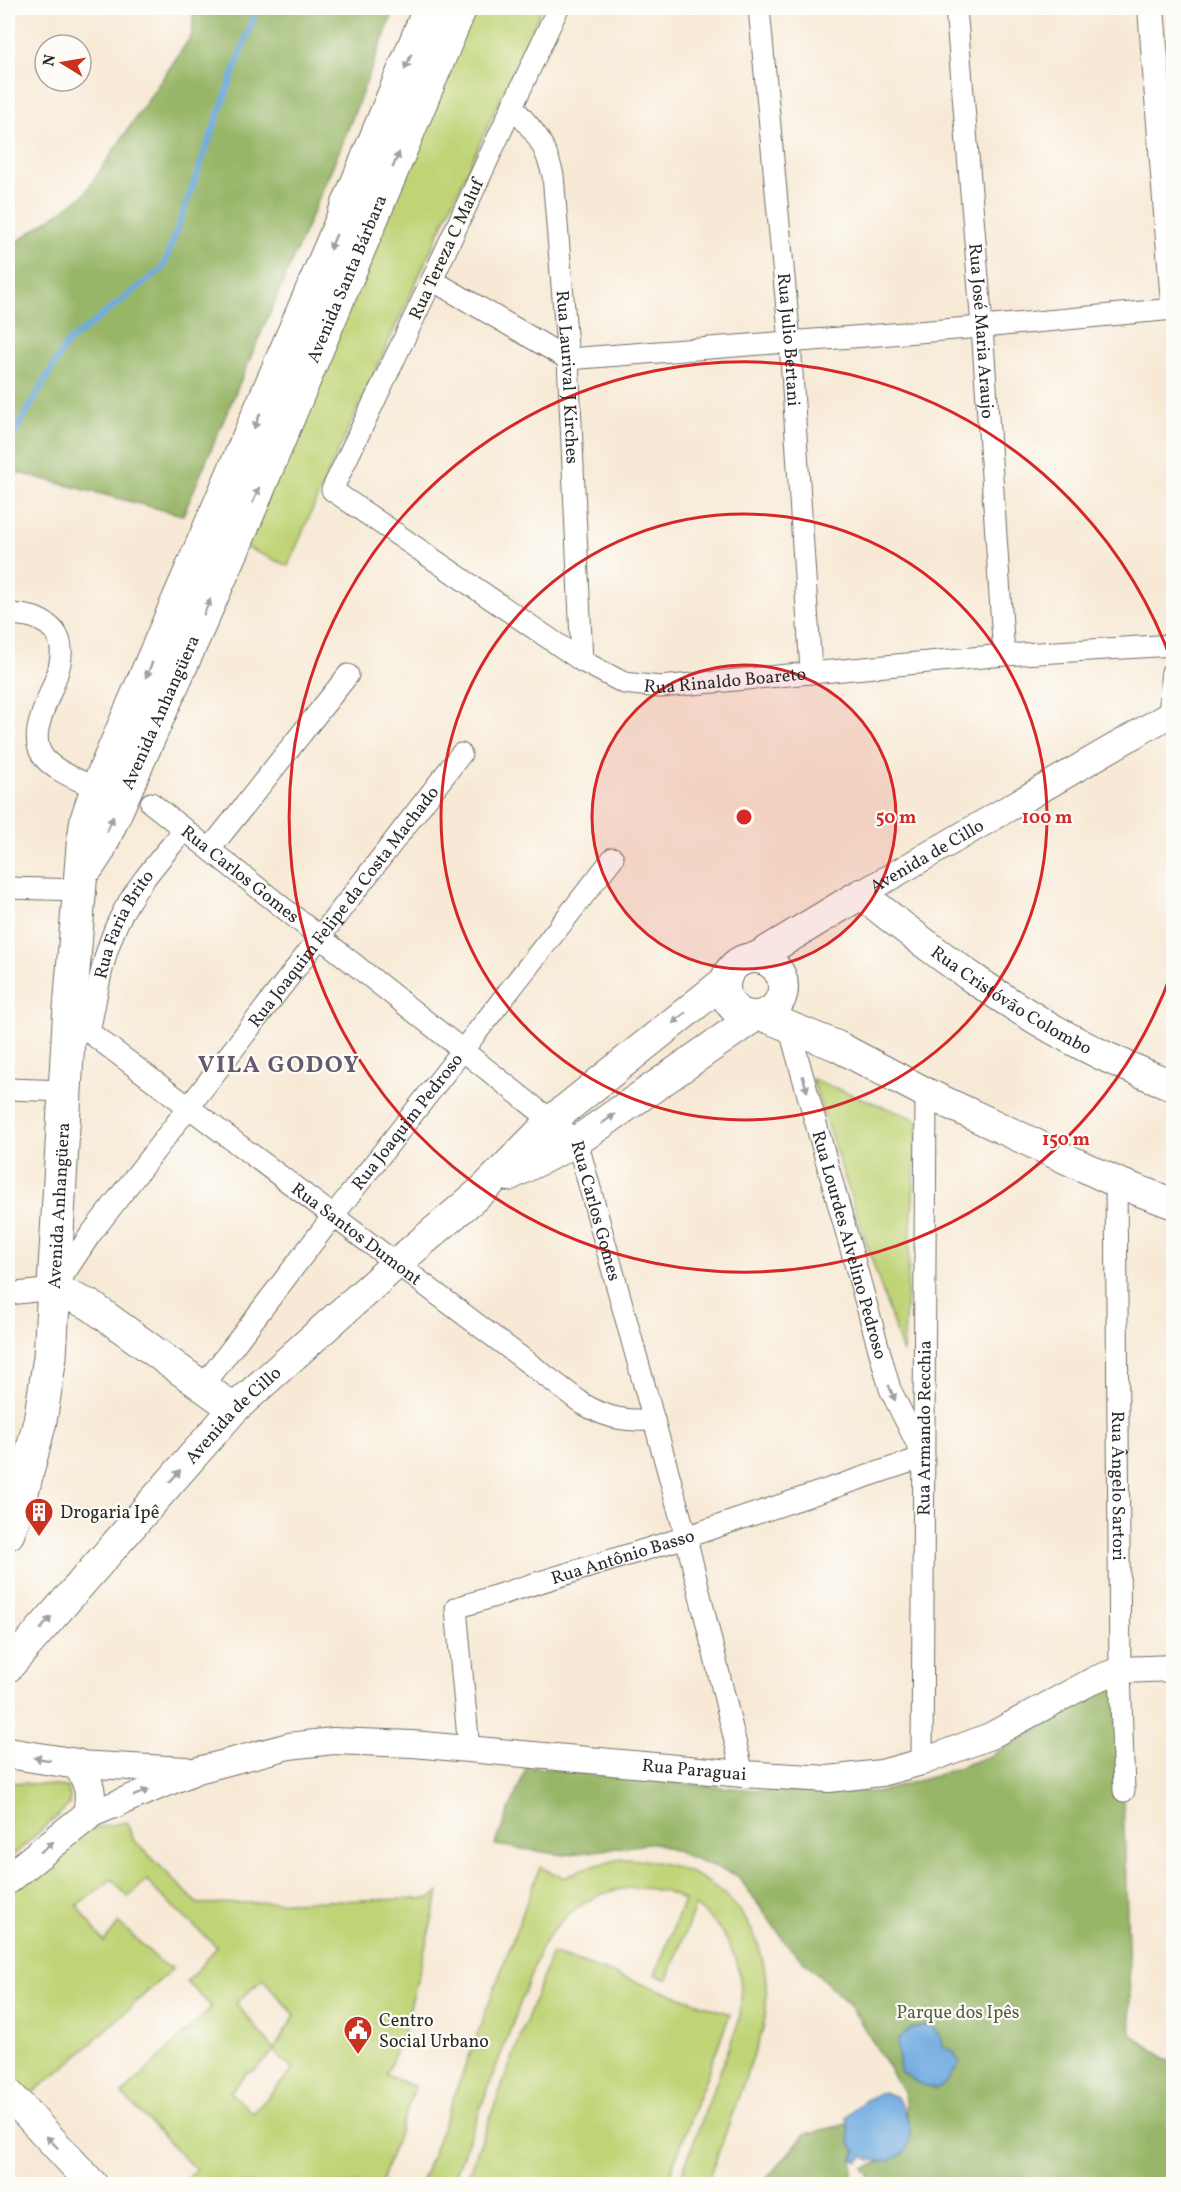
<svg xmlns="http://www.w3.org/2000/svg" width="1181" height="2192" font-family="Vollkorn,serif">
<rect width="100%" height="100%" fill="#fdfcf7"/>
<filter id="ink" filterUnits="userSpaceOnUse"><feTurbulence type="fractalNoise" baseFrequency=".0167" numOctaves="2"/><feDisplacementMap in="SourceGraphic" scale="12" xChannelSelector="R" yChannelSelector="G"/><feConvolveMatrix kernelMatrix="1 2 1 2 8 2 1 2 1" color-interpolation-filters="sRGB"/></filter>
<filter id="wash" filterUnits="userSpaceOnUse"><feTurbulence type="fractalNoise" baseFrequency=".008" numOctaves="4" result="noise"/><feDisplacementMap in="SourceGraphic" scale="24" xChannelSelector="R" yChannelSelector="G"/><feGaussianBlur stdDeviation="1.35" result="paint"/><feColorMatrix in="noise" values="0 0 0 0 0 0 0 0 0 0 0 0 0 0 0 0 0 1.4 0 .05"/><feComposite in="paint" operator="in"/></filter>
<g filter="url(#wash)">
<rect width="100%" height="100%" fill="#f7e9d5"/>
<g fill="#c0d477" stroke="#768051" stroke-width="1.5" fill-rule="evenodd">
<path d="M471,8H542L321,489L288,566L234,542Z"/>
<path d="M812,1079L918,1120L903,1353Z"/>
<path d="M8,1782L67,1787L70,1796L69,1805L8,1860Z"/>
<path d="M127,1822L132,1838L198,1904L412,1899L430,1898L439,1892L405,2028L386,2075L415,2087L381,2184H183L196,2170L122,2094L212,2007L187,1982L217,1947L157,1892L147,1880L128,1897L112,1879L77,1905L104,1942L119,1923L164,1965L173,1968L83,2051L24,2100L8,2084V1893L88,1829ZM263,1979L295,2015L274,2050L236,2003ZM274,2051L293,2070L253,2113L230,2092L247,2073L254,2071Z"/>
<path d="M621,1859C720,1858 782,1931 763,2029L707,2184H678L739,2021C747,1975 733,1933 695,1906L668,1979L655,1975L684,1900C628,1871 571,1897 541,1948L452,2184H421L540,1867L564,1878L582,1869Z"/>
<path d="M552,1953L730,2014L666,2184H465Z"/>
</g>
<g fill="#98b668" stroke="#62704a" stroke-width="1.5">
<path d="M194,8H395L343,142L183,515L8,470V248L83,196L192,35Z"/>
<path d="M1119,1679L1131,2034L1173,2064V2184H874L863,2168L884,2161L910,2130L906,2113L904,2092L850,2005L788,1946L738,1876L655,1843L564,1855L495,1845L527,1766L623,1778L768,1791L878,1792L935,1776L992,1755Z"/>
<path d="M848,2124L850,2143L856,2152L853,2158L852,2174L835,2184H762L805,2134Z"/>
</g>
<g fill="#6faae0" stroke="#4d6a86" stroke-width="1.5">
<path d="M931,2025L941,2038L942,2046L953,2051L960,2063L947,2081L936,2089L918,2083L900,2071L897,2045L898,2039L912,2028Z"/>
<path d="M883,2092L897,2097C902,2107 909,2118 910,2129C911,2134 909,2144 907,2148C901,2161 874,2165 864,2156L858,2162L853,2158L856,2152L850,2143L847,2117C858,2104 867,2098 883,2092Z"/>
</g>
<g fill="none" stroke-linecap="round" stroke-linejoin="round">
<path stroke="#6faae0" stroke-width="6" d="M8,445L66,344L163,268L257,8"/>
</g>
</g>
<g filter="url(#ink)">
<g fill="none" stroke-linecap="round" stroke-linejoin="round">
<g stroke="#726e66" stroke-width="23">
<g id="minor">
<path id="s1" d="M558,8L432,280L332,490L582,661L624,683L660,687L1004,655L1174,645"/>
<path id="s2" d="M759,8L790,342L811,671"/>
<path id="s3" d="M956,8L982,327L1004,655"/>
<path id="s4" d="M512,106C535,132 544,141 553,175L568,359L582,661"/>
<path d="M432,280L568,359L982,327L1174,309"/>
<path d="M8,613C16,615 27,615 35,618C104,646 11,722 45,759C58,773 80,780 97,789"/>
<path id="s5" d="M151,803L577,1141L686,1537L743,1774"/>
<path d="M210,849L348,675"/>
<path d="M8,888L81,890"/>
<path id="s6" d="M69,1021L89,1032L583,1404C609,1419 624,1421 654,1420"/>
<path id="s7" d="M789,1027L890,1389L922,1454"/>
<path id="s8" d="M89,1032C97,995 102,956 118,922C134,887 161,858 185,829"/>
<path d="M8,1089L66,1091"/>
<path id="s9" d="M1116,1182L1120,1670L1124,1791"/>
<path id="s10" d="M8,1294L54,1289L90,1235L461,754"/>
<path id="s11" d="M203,1386L333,1216L613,858"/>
<path id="s12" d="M469,1749L456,1608L686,1537L924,1457"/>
<path id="s13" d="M922,1762L926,1093"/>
</g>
</g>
<g stroke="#726e66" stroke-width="28">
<g id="tertiary">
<path d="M1151,8L1174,303"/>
<path d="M1172,713L1174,674"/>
<path id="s14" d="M861,894L1174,712"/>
<path d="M77,1764L186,1770"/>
<path id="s15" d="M87,1816L198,1770L289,1746L333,1741L413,1744L743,1774L829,1779L881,1773L922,1762L990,1736L1096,1679L1120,1670L1174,1668"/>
</g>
</g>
<g stroke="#726e66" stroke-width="32">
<g id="secondary">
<path id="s16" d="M757,957L861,894C935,953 1017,1014 1102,1055C1125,1066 1150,1076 1174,1086"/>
<circle cx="754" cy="987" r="29"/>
<path d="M763,1016L837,1046L926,1093L1116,1182L1174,1204"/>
<path d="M508,1176L577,1141L754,1017"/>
<path d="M54,1289L90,1305L234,1409"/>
<path id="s17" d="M8,1667L234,1409L396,1264L484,1189L552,1120L725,981"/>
<path d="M8,1753L77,1764C90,1782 93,1794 87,1816L8,1879"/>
<path d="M8,2093L92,2184"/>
</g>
</g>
<g stroke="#726e66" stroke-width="35">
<g id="primary">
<path id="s18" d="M88,866L98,851L233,549L460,8"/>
<path id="s19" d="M8,1533L22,1492L40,1421L50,1357L69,1021L83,846L87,819L97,789L332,244L430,8"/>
</g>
</g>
<use href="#minor" stroke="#fff" stroke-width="21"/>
<use href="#tertiary" stroke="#fff" stroke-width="26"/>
<use href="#secondary" stroke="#fff" stroke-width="30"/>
<use href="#primary" stroke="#fff" stroke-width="33"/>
</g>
<defs><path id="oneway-solid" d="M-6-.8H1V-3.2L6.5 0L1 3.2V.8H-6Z" transform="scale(1.5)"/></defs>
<g fill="#a0a0a0">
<use href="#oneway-solid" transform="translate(408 62) rotate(113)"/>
<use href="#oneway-solid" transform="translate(396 160) rotate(-67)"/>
<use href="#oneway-solid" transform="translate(333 242) rotate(113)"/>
<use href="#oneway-solid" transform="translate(257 421) rotate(113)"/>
<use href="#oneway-solid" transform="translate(256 495) rotate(-67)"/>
<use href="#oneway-solid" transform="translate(207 607) rotate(-66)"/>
<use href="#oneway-solid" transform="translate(149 670) rotate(114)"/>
<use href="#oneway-solid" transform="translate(110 824) rotate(-66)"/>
<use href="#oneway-solid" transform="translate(679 1018) rotate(141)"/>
<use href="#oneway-solid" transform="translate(805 1084) rotate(74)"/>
<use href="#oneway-solid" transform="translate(608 1119) rotate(-35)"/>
<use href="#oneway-solid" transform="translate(892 1393) rotate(67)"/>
<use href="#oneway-solid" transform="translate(175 1476) rotate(-49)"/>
<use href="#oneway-solid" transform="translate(46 1623) rotate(-49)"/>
<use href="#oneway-solid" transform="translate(42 1759) rotate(-171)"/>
<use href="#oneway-solid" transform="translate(141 1793) rotate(-22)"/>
<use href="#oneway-solid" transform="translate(47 1847) rotate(-39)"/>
<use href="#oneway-solid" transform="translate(52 2142) rotate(-134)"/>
</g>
</g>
<circle cx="744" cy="817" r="152" fill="#d62828" fill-opacity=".12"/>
<g fill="none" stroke="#d62828" stroke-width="3">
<circle cx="744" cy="817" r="152"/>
<circle cx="744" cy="817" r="303"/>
<path d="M1173 969A455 455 0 1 1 1173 665"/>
</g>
<defs>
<g id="building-pin" transform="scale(1.5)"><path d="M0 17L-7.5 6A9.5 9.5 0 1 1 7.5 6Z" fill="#c8321e" stroke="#fdfcf7"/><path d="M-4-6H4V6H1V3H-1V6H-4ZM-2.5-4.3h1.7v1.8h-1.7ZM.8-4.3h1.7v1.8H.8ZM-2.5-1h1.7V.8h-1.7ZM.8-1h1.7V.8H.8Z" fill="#fff"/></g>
<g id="civic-pin" transform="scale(1.5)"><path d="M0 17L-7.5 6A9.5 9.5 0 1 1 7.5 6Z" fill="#c8321e" stroke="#fdfcf7"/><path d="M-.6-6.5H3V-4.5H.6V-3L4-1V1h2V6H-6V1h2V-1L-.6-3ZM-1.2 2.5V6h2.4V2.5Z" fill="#fff"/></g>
</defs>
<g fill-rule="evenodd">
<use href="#building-pin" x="39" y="1512"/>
<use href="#civic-pin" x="358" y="2030"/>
</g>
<g text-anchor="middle" stroke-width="4.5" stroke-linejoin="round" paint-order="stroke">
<g font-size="18" fill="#2b2b2b" stroke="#fdfcf7">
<text transform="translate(446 249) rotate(-65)" y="6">Rua Tereza C Maluf</text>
<text dy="6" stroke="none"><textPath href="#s18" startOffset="642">Avenida Santa Bárbara</textPath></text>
<text dy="6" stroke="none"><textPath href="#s3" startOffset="324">Rua José Maria Araujo</textPath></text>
<text dy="6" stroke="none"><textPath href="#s2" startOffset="333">Rua Julio Bertani</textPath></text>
<text dy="6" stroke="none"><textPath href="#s4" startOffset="284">Rua Laurival J Kirches</textPath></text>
<text dy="6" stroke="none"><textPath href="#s1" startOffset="984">Rua Rinaldo Boareto</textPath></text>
<text dy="6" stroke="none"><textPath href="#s18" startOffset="170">Avenida Anhangüera</textPath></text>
<text dy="6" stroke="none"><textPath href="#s14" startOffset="76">Avenida de Cillo</textPath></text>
<text dy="6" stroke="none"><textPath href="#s5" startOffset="114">Rua Carlos Gomes</textPath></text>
<text dy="6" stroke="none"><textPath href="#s10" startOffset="526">Rua Joaquim Felipe da Costa Machado</textPath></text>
<text dy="6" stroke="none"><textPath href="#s8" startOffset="114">Rua Faria Brito</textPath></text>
<text dy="6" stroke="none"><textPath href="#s16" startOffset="306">Rua Cristóvão Colombo</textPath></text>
<text dy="6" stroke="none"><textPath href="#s11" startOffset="334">Rua Joaquim Pedroso</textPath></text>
<text dy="6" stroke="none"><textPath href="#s19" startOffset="333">Avenida Anhangüera</textPath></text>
<text dy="6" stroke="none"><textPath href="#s5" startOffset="616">Rua Carlos Gomes</textPath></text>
<text dy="6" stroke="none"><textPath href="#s6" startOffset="358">Rua Santos Dumont</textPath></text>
<text dy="6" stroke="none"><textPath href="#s7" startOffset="226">Rua Lourdes Alvelino Pedroso</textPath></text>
<text dy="6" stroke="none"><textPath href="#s17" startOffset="338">Avenida de Cillo</textPath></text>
<text dy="6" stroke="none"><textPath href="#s13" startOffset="334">Rua Armando Recchia</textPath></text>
<text dy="6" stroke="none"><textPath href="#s9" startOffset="304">Rua Ângelo Sartori</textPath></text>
<text dy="6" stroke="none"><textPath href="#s12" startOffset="316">Rua Antônio Basso</textPath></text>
<text dy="6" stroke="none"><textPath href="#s15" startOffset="621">Rua Paraguai</textPath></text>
</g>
<g font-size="18" fill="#2b2b2b" stroke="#fdfcf7" text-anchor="start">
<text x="60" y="1518">Drogaria Ipê</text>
<text x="379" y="2026">Centro<tspan x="379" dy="21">Social Urbano</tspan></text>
</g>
<g font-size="18" fill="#585e42" stroke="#fdfcf7">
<text x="958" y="2018">Parque dos Ipês</text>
</g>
<g font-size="24" font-weight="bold" letter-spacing="1.5" fill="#655a6d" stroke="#fdfcf7">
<text x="279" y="1072">VILA GODOY</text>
</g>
</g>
<circle cx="744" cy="817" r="9" fill="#d62828" stroke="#fdfcf7" stroke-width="3"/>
<g font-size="18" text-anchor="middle" font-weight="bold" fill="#d62828" stroke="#fdfcf7" stroke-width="4.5" stroke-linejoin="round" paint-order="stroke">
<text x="896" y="823">50 m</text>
<text x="1047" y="823">100 m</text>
<text x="1066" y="1145">150 m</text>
</g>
<rect width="1181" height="2192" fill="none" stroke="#fdfcf7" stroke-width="30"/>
<g transform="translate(63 63) rotate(281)"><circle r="28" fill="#fdfcf7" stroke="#a9a8a5" stroke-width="1.5"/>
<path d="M0-4.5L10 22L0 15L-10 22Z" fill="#c8321e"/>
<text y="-9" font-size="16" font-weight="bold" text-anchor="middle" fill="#2b2b2b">N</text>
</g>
</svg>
